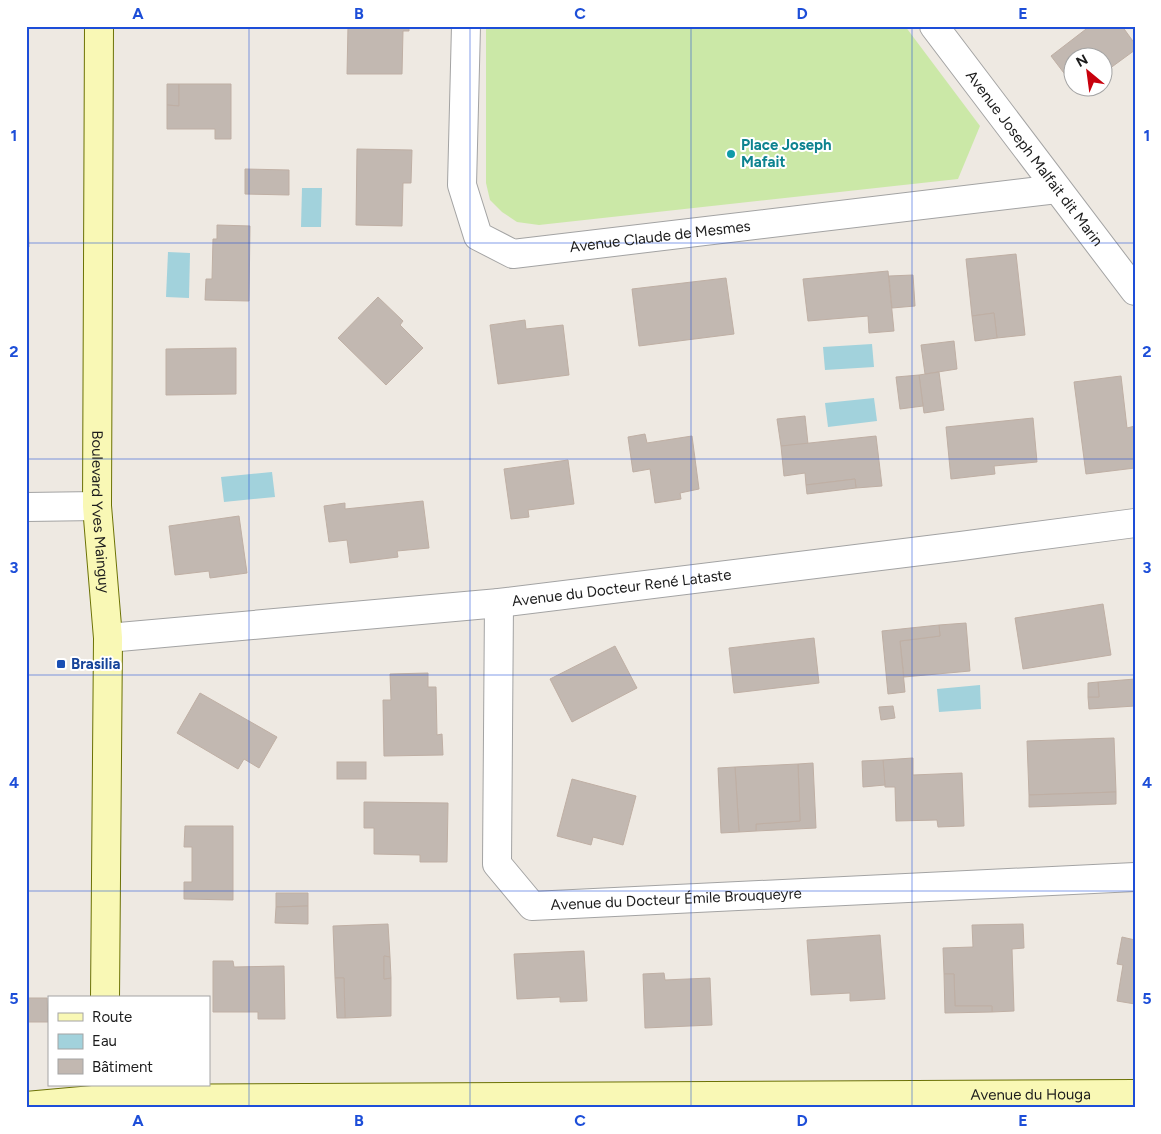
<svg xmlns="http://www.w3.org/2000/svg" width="1161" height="1134" font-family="Figtree,sans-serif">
<rect width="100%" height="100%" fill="#eee9e2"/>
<path fill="#cbe8a7" d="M486,26H905L980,126L958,179L539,225L517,222L502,212L490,200L486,183Z"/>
<g fill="#a2d2dc">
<path d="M302,188H322L321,227H301Z"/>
<path d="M168,252L190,253L189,298L166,297Z"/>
<path d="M872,344L874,367L825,370L823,347Z"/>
<path d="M874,398L877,421L828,427L825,403Z"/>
<path d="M272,472L275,497L224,502L221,477Z"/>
<path d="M980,685L981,709L939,712L937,689Z"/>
</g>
<g fill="#c2b8b1" stroke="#bfafa4">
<path d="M348,26H409V31H403L402,74H347Z"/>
<path d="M1090,26H1122L1135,44V50L1109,69L1104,61V58H1074V84L1073,85L1051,56Z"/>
<path d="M167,84H179V106L167,105Z"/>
<path d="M179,84H231V139H215V129H167V105L179,106Z"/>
<path d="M357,149L412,150L411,183H403L402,226L356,225Z"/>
<path d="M245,169L289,170V195L245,194Z"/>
<path d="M26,212H28L29,247H26Z"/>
<path d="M217,225L250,226L249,301L205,300L206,279H212L213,239H217Z"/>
<path d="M1016,254L1025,335L997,338L994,313L972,316L966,259Z"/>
<path d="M888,271L894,331L869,333L868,316L808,321L803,279Z"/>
<path d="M913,275L915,306L892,308L889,276Z"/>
<path d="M726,278L734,334L639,346L632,289Z"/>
<path d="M378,297L403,321L400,325L423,348L386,385L338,338Z"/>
<path d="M994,313L997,338L975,341L972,316Z"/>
<path d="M525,320L526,329L563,325L569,375L498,384L490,325Z"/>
<path d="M954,341L957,369L925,374L921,345Z"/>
<path d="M236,348V394L166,395V349Z"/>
<path d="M939,372L944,410L924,413L919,375Z"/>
<path d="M919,375L923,406L900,409L896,377Z"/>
<path d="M1121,376L1127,428L1135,426V468L1086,474L1074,382Z"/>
<path d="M805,416L808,444L781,446L777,419Z"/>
<path d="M1033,418L1037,462L994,466L995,474L951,479L946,427Z"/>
<path d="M645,434L647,443L692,436L699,489L680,493L681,499L655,503L650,469L633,472L628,437Z"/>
<path d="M876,436L882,486L856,488L855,479L806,485L805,473L784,476L781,446Z"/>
<path d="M568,460L574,504L528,510L529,517L511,519L504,469Z"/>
<path d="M855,479L856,488L807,494L806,485Z"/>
<path d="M423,501L429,548L397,551L398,557L350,563L347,540L329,542L324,506L345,503V509Z"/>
<path d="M239,516L247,573L210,578L209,571L175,575L169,526Z"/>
<path d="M1103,604L1111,655L1023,669L1015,618Z"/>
<path d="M966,623L970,671L904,677L900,641L940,636L939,625Z"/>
<path d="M939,625L940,636L900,641L905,692L888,694L882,631Z"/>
<path d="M814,638L819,683L734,693L729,648Z"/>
<path d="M615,646L637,688L572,722L550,679Z"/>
<path d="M428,673V687H436L437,735L442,734L443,755L384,756L383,700H391L390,674Z"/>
<path d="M1135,679V706L1089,709L1088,697H1099L1098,682Z"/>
<path d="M1098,682L1099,697H1088V683Z"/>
<path d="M200,693L277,737L259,768L244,759L238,769L177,733Z"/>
<path d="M893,706L895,718L881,720L879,707Z"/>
<path d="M1114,738L1116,792L1029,795L1027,741Z"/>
<path d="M913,758V775L962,773L964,826L938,827L937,820L896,821L895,787H885L883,760Z"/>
<path d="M883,760L885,785L863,787L862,761Z"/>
<rect x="337" y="762" width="29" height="17"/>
<path d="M813,763L816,828L756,831V824L800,821L798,764Z"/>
<path d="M798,764L800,821L756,824V831L739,832L735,767Z"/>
<path d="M735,767L739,832L721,833L718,768Z"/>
<path d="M572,779L636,796L623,845L593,837L591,845L557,836Z"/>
<path d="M1116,792V804L1029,807V795Z"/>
<path d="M364,802L448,803L447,862H420V855L374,854V828H364Z"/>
<path d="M185,826H233V900L184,899V882H192V847H184Z"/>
<path d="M276,893H308V906L276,907Z"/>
<path d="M308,906V924L275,923L276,907Z"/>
<path d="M388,924L390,957L384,956V979L391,978V1016L345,1018L344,978H335L333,926Z"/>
<path d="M1023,924L1024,948L1012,949L1014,1011L992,1012V1006H955L954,974H944L943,948L973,947L972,925Z"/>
<path d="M880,935L885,999L850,1001V993L811,995L807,940Z"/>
<path d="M1122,937L1135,940V1004L1117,1001L1123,965L1117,964Z"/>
<path d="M584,951L587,1001L560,1002V997L517,999L514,954Z"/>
<path d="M384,956L390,957L391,978L384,979Z"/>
<path d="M213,961H233L234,967L284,966L285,1019H258V1012H213Z"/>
<path d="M664,973L665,980L710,978L712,1025L645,1028L643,974Z"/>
<path d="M944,974H954L955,1006H992V1012L945,1013Z"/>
<path d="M335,978H344L345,1018H337Z"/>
<path d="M26,998H47L48,1022H26Z"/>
</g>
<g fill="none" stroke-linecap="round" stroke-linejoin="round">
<g stroke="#a3a3a3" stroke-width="30">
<g id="street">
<path id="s1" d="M466,26L462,185L478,236L513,254L1057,189"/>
<path id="s2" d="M934,26L1135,291"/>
<path d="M26,507L97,506"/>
<path id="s3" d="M499,603L497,864L532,906L1135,877"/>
<path id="s4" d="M108,638L499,603L961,546L1135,523"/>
</g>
</g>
<g stroke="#6c7205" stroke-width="30">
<g id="secondary">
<path id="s5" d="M99,26L97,506L108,638L105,998"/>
<path id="s6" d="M26,1106L104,1099L1135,1094"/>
</g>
</g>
<use href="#street" stroke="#fff" stroke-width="28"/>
<use href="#secondary" stroke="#f9f8b5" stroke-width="28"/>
</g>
<path fill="none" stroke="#1d4ed8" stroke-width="1" stroke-opacity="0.55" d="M249,26V1108M470,26V1108M691,26V1108M912,26V1108M26,243H1135M26,459H1135M26,675H1135M26,891H1135"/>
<circle fill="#0f9aa8" stroke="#fff" stroke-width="2" cx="731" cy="154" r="5"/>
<rect fill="#1a4fb4" stroke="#fff" stroke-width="2" x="56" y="659" width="10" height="10" rx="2.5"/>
<g text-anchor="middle" stroke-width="4" stroke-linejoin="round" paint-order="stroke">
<g font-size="15" font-weight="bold" fill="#0d838f" stroke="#fff" text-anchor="start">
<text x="741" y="150">Place Joseph<tspan x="741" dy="17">Mafait</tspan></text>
</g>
<g font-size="15" fill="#1c1c1c" stroke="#fff">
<text dy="5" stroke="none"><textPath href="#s2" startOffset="166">Avenue Joseph Malfait dit Marin</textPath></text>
<text dy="5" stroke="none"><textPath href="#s1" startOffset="400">Avenue Claude de Mesmes</textPath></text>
<text dy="5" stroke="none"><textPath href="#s5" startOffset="486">Boulevard Yves Mainguy</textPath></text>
<text dy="5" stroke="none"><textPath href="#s4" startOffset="516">Avenue du Docteur René Lataste</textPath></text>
<text dy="5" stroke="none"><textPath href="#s3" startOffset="460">Avenue du Docteur Émile Brouqueyre</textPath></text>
<text dy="5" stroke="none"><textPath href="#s6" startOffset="1005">Avenue du Houga</textPath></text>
</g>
<g font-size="15" font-weight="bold" fill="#164399" stroke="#fff" text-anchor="start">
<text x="71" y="669">Brasilia</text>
</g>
</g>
<rect width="1161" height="1134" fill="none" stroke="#ffffff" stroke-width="55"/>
<rect x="48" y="996" width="162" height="90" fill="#ffffff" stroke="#a4a4a4"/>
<rect x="58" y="1013" width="25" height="8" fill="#f9f8b5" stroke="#a4a4a4"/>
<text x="92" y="1022" font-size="15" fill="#1c1c1c">Route</text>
<rect x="58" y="1034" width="25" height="15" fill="#a2d2dc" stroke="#a4a4a4"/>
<text x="92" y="1046" font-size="15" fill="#1c1c1c">Eau</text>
<rect x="58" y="1059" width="25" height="15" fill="#c2b8b1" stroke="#a4a4a4"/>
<text x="92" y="1072" font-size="15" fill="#1c1c1c">Bâtiment</text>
<g transform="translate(1088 72) rotate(331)"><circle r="24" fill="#ffffff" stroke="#a4a4a4"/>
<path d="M0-4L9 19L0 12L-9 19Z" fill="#c8010d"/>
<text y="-8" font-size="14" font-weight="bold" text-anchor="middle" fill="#1c1c1c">N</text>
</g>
<rect x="28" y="28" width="1106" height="1078" fill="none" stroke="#1d4ed8" stroke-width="2"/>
<g font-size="16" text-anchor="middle" font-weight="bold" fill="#1d4ed8">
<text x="138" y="19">A</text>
<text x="359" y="19">B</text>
<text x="580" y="19">C</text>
<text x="802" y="19">D</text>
<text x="1023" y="19">E</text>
<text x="14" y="141">1</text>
<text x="1147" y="141">1</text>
<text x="14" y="357">2</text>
<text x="1147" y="357">2</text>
<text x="14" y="573">3</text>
<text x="1147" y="573">3</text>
<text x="14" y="788">4</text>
<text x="1147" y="788">4</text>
<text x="14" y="1004">5</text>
<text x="1147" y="1004">5</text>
<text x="138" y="1126">A</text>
<text x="359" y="1126">B</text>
<text x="580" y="1126">C</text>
<text x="802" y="1126">D</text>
<text x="1023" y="1126">E</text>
</g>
</svg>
